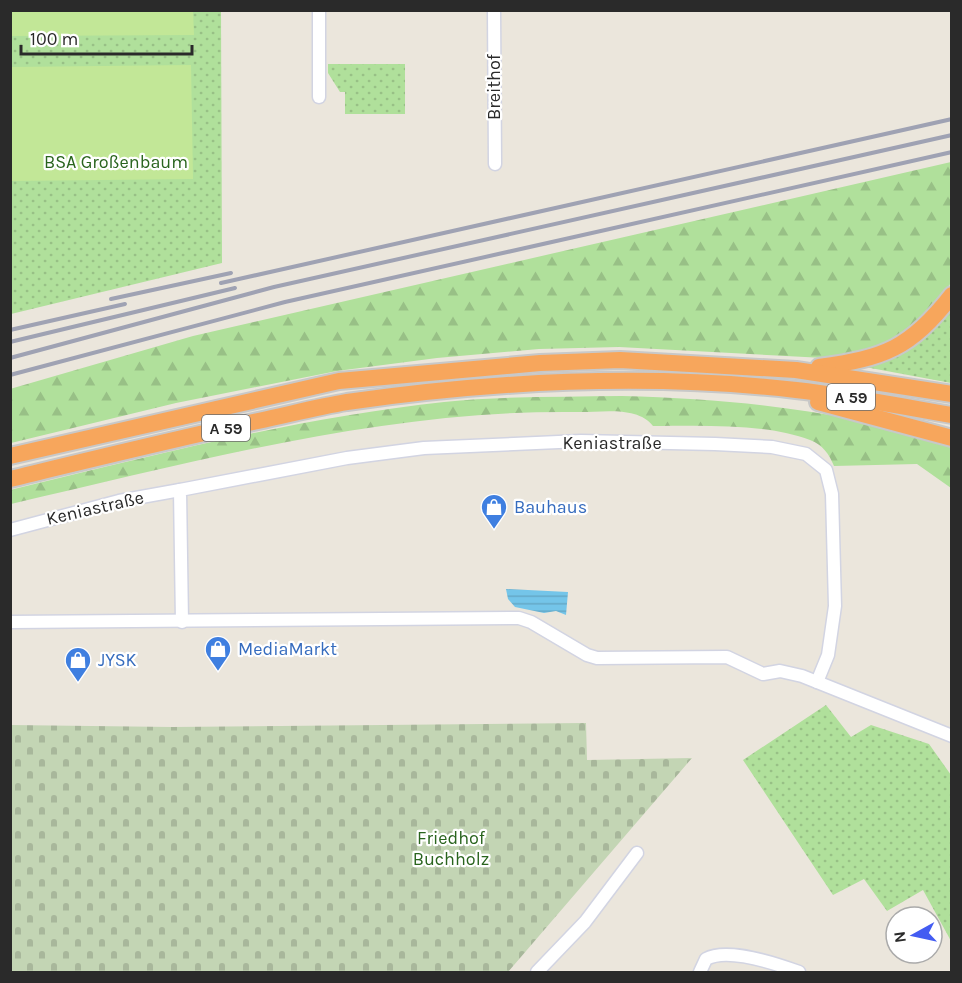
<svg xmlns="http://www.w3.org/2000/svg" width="962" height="983" font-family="Karla,sans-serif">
<defs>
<pattern id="green-dots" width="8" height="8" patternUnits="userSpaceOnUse" patternTransform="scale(1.5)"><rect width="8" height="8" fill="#b0e09b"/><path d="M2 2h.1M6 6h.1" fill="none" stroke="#98c086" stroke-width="1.8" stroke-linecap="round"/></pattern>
<pattern id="forest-firs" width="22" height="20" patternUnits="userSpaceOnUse" patternTransform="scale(1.5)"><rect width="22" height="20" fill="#b0e09b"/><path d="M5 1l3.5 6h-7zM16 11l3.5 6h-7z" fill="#98c086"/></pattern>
<pattern id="cemetery-stones" width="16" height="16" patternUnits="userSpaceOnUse" patternTransform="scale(1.5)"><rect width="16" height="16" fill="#c3d5b4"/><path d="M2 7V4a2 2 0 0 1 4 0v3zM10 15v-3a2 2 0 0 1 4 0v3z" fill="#a8b79b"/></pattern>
<pattern id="water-rules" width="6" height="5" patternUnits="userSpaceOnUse" patternTransform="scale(1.5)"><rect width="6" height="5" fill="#74c5e9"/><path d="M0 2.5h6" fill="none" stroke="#65a9c8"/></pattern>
</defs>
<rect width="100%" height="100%" fill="#ebe6dc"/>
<g fill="url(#green-dots)">
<path d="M10,11H221L222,263L11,314Z"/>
<path d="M328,64H405V114H345V92H340L328,73Z"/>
<path d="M951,304V383L865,367Z"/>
<path d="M826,705L851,737L871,725L929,744L951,775V941L923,890L887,911L864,879L833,895L743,760Z"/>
</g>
<g fill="url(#forest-firs)">
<path d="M951,162V283L917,327L890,346L843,359L619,347L539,349L437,358L337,371L176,403L11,443L10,389L193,336Z"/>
<path d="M622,396C740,399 837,411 951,442V488L917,464L834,466C829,454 823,445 810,440C765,423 701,426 653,426C638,406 603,412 580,412C388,409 197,461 11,504L10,490C154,455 297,418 444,402C503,396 563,397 622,396Z"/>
</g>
<path fill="url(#cemetery-stones)" d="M586,723L587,760L692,758L508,972H11V725L172,727Z"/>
<g fill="#c2e797">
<path d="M10,11H193L194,35L11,36Z"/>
<path d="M191,65L193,179L11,181V67Z"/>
</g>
<path fill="url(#water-rules)" d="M506,589L568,592L566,615L556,611L544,613L515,607L508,599Z"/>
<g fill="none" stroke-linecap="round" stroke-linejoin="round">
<g stroke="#d2d4e2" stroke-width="15">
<g id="minor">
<path d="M319,10V97"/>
<path d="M494,10L495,164"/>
<path d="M10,530L119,501L180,490"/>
<path d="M10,622L519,618L531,622L587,655L597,658L727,657L763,674L780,671L802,676L952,736"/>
<path d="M182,622L180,490L347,458L424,448L581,441L715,444L772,447L806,454L826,470L832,494L835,606L828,655L817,682"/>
<path d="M537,972L585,922L637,853"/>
<path d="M700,972L706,959C728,947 777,964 799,972"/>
</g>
</g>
<g stroke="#c8c8c8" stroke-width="20">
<g id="highway">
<path d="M819,367C884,358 910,349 952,295"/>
<path d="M818,402L952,438"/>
<path d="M10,456L339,381L540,363L620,360L796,370L952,394"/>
<path d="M10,479C93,459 175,439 258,421C287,415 317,407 347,402C494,381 647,373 796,390C848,396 900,406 952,415"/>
</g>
</g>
<use href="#minor" stroke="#fff" stroke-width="12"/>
<use href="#highway" stroke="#f7a65c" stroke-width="16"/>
<g stroke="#9fa2b3" stroke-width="4">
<path d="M221,283L952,119"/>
<path d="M111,299L231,273"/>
<path d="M10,330L125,304"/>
<path d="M10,342L235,288"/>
<path d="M10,358L274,287L952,135"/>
<path d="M10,375L285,302L952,152"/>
</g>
</g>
<defs>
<g id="shop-pin" transform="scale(1.35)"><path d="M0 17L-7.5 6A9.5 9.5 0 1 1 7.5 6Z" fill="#3f7fe0" stroke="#fff"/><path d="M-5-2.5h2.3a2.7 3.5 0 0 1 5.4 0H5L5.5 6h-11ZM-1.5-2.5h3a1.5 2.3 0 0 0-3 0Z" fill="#fff"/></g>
</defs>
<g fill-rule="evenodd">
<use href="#shop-pin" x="494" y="507"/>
<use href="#shop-pin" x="218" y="649"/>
<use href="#shop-pin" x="78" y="660"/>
</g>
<g text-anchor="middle" stroke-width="4.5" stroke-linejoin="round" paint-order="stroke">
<g fill="#fff" stroke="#6a6a6a" stroke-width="1.5">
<rect x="827" y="384" width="48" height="26" rx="4.5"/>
<rect x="202" y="415" width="48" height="26" rx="4.5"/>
</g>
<g font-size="16" font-weight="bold" fill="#2a2a2a">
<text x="851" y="403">A 59</text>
<text x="226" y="434">A 59</text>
</g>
<g font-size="18" fill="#2a2a2a" stroke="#fff">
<text transform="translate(494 87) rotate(-90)" y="6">Breithof</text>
<text x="612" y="449">Keniastraße</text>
<text transform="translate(95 508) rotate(-13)" y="6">Keniastraße</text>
</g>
<g font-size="18" fill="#29641d" stroke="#fff">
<text x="116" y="168">BSA Großenbaum</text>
<text x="451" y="844">Friedhof<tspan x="451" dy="21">Buchholz</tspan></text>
</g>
<g font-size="18" fill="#366cbe" stroke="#fff" text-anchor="start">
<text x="514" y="513">Bauhaus</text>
<text x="238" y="655">MediaMarkt</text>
<text x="98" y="666">JYSK</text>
</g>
</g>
<rect width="962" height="983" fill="none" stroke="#2a2a2a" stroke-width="24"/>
<g transform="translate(914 935) rotate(262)"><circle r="28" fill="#ffffff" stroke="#aaaaaa" stroke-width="1.5"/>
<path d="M0-4.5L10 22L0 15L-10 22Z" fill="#435cf2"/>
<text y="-9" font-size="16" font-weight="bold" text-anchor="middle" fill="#2a2a2a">N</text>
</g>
<path d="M21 45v9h171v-9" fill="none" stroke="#2a2a2a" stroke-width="3"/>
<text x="30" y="45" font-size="18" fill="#2a2a2a" stroke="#ffffff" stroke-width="4.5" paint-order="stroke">100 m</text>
</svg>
